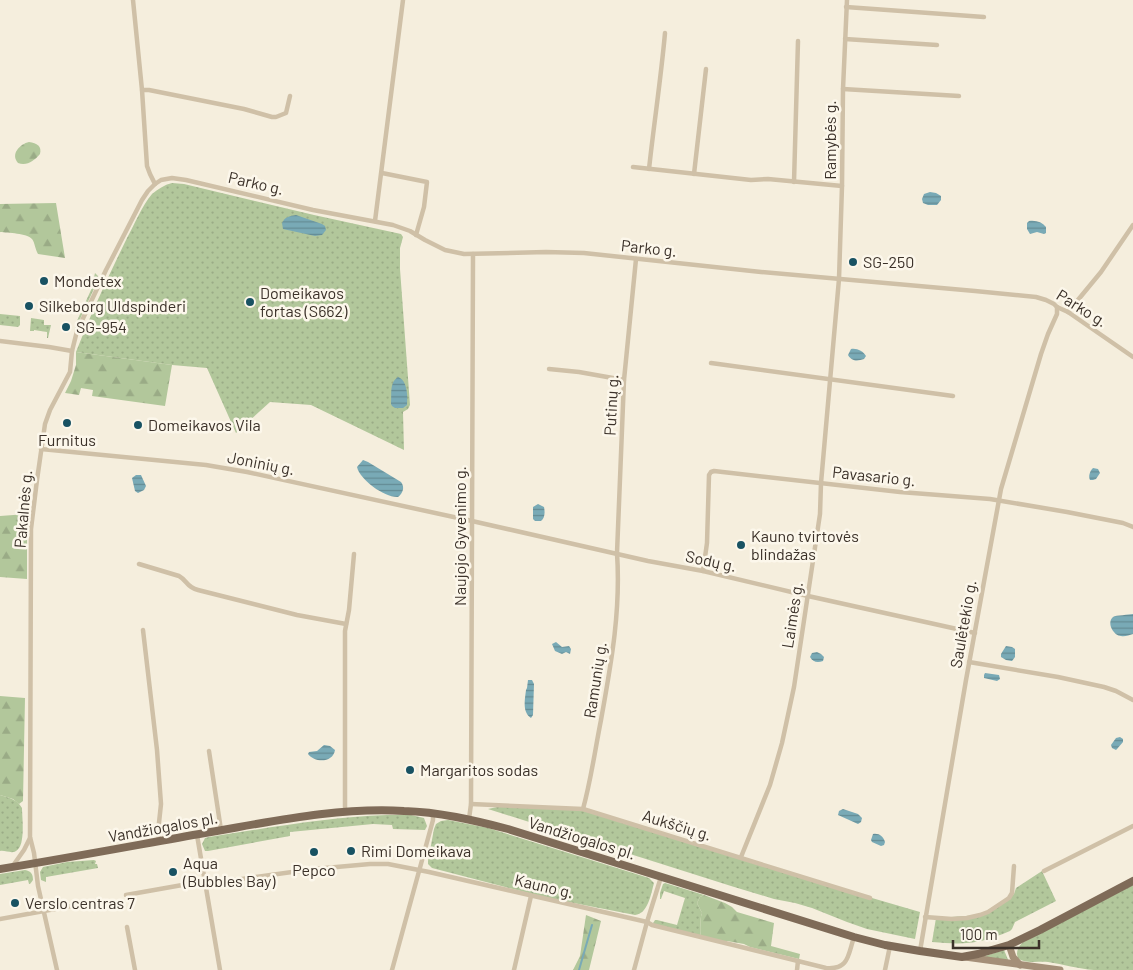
<svg xmlns="http://www.w3.org/2000/svg" width="1133" height="970" font-family="Barlow,sans-serif">
<defs>
<pattern id="green-dots" width="8" height="8" patternUnits="userSpaceOnUse" patternTransform="scale(1.25)"><rect width="8" height="8" fill="#b2c79b"/><path d="M2 2h.1M6 6h.1" fill="none" stroke="#9aab86" stroke-width="1.8" stroke-linecap="round"/></pattern>
<pattern id="forest-firs" width="22" height="20" patternUnits="userSpaceOnUse" patternTransform="scale(1.25)"><rect width="22" height="20" fill="#b2c79b"/><path d="M5 1l3.5 6h-7zM16 11l3.5 6h-7z" fill="#9aab86"/></pattern>
<pattern id="water-rules" width="6" height="5" patternUnits="userSpaceOnUse" patternTransform="scale(1.25)"><rect width="6" height="5" fill="#79aab6"/><path d="M0 2.5h6" fill="none" stroke="#648b94"/></pattern>
</defs>
<rect width="100%" height="100%" fill="#f5eedd"/>
<g fill="url(#green-dots)">
<path d="M172,183L184,184L314,215L401,234L403,237L400,248V269L410,405L408,409L403,412L404,450L311,405L270,402L236,433L207,368L172,365L76,352C91,313 109,275 127,238C135,224 141,207 152,194C158,189 164,185 172,183Z"/>
<path d="M95,273L98,276V280L74,332L76,323L91,290Z"/>
<path d="M0,314L20,316V325L18,327L0,325Z"/>
<path d="M31,318L44,320V325H51L48,338H47V332L34,330V331H30Z"/>
<path d="M0,795C9,798 17,799 22,808C22,817 26,846 16,851C12,854 5,850 0,851Z"/>
<path d="M506,805L583,809L824,884L920,912L915,939L867,929L847,922L812,908L795,903L774,899L731,886L488,809Z"/>
<path d="M387,815H411L424,818L427,826L425,830L393,829L392,825L373,824L290,832V836L208,851H205L202,844L205,838L209,837C268,828 327,817 387,815Z"/>
<path d="M448,820L488,828L649,878L654,883C651,894 648,914 635,915L548,898L432,868L428,864V861L434,829L436,824L441,821Z"/>
<path d="M94,860L96,861L95,864H97L98,868L46,877V882L41,880L40,872L43,867L67,862Z"/>
<path d="M25,870C31,871 33,874 33,880L30,884H29L28,880L0,885V874Z"/>
<path d="M1042,871L1056,901L1015,922L1012,929L1010,931C979,944 965,945 932,942L936,918L980,915L1014,894L1016,888Z"/>
<path d="M665,883L704,895L700,897L697,903L702,913C699,921 702,929 700,937L652,925L655,920H657L677,925L685,898L664,891L661,899H660V893L663,884Z"/>
<path d="M1133,885V970C1120,970 1107,970 1094,970C1078,969 1063,964 1048,962C1041,961 1032,963 1024,961C1014,959 1016,949 1022,943Z"/>
<path d="M1004,950L1009,962L979,958Z"/>
</g>
<g fill="url(#forest-firs)">
<path d="M29,142C37,143 42,146 40,154C34,161 27,166 18,163C10,154 20,144 29,142Z"/>
<path d="M56,203L65,258L38,254C35,249 35,243 32,239C27,233 8,233 0,232V204Z"/>
<path d="M76,352L172,365L165,406L92,396L93,390L81,388L79,395L65,393L71,381L76,365Z"/>
<path d="M27,514V579L0,577V516Z"/>
<path d="M0,696L25,698L23,801L19,804L13,799L0,795Z"/>
<path d="M704,895L725,903L732,907L737,912L774,923L771,946L800,954L799,959L750,947L744,944L727,941L726,943L700,937C702,929 699,921 702,913L697,903L700,897Z"/>
<path d="M586,915L601,921L589,970H573L580,956Z"/>
</g>
<g fill="url(#water-rules)">
<path d="M930,192L936,193L941,196V200L937,205H928L923,203L922,199L924,194Z"/>
<path d="M296,215L322,224L325,226L326,230L322,235L315,236L283,229L282,223C285,217 289,216 296,215Z"/>
<path d="M1029,221C1036,220 1042,222 1046,227V233L1044,234L1037,232L1030,234L1027,229V223Z"/>
<path d="M851,349C857,348 863,351 866,356L864,359C858,361 852,362 848,355Z"/>
<path d="M398,377C407,380 408,395 407,405L403,408H395L392,406L391,404C392,394 389,383 398,377Z"/>
<path d="M363,460L368,462L401,482C405,487 403,493 398,497C385,498 360,480 357,467Z"/>
<path d="M1093,468L1098,469L1100,473L1096,479L1093,480H1090C1088,476 1090,471 1093,468Z"/>
<path d="M136,475H141L146,486L144,490L138,493L135,491L132,478Z"/>
<path d="M538,504L544,507C545,512 545,518 541,521H535L533,519V507Z"/>
<path d="M1133,614V634C1129,635 1125,637 1121,636C1114,636 1106,623 1113,617C1116,615 1129,615 1133,614Z"/>
<path d="M556,642L562,647L569,646L571,649L570,654L566,652L562,654L555,651L552,644Z"/>
<path d="M1006,646L1012,647L1015,649V657L1012,661L1006,660L1001,657V654Z"/>
<path d="M817,652L821,654L824,657L823,661C817,663 813,662 810,657L812,653Z"/>
<path d="M985,673L999,675L1000,679L997,681L984,678V675Z"/>
<path d="M528,680H532L534,684L533,715L531,718C522,712 525,699 526,690L527,688Z"/>
<path d="M1120,737L1123,739V742L1117,749L1116,750L1112,748L1111,745L1116,738Z"/>
<path d="M324,745L330,746L335,750C333,763 315,763 308,754L309,752L317,751Z"/>
<path d="M843,809L858,814L862,818L861,822L858,824L838,815L839,811Z"/>
<path d="M873,834C879,833 883,836 885,842L884,845L881,846L872,842L871,840Z"/>
</g>
<g fill="none" stroke-linecap="round" stroke-linejoin="round">
<path stroke="#79aab6" stroke-width="2" d="M579,970L592,925"/>
<g stroke="#cfc0a7" stroke-width="4.5">
<path d="M133,0L142,90L147,166L150,174L155,184"/>
<path d="M846,7L984,17"/>
<path d="M845,39L937,45"/>
<path d="M843,89L959,96"/>
<path d="M142,90H149L244,109L272,117H276L286,113L290,96"/>
<path d="M633,167L751,180L768,179L842,186"/>
<path d="M649,169C654,123 661,78 665,33"/>
<path d="M382,173L427,182L424,207L416,235"/>
<path d="M694,174L706,69"/>
<path d="M794,182L798,41"/>
<path d="M375,221L403,0"/>
<path d="M1068,312L1101,272L1133,225"/>
<path d="M0,341L49,347L72,351"/>
<path d="M711,363L953,396"/>
<path d="M549,369L579,372L624,380"/>
<path d="M41,449L206,465L247,472L472,521L648,561L703,571L808,596L975,633"/>
<path d="M139,564L179,576C188,581 186,587 198,590L297,615L346,624"/>
<path d="M703,571L707,543L709,475L711,472L714,471L900,492L990,499L1067,512L1123,523L1133,527"/>
<path d="M143,630L157,750L161,804L158,832L159,841"/>
<path d="M969,662L1058,677L1104,687L1116,691L1133,700"/>
<path d="M209,751L221,830"/>
<path d="M471,804L583,809L870,898"/>
<path d="M583,809C591,780 595,750 601,720C611,664 621,611 617,553L624,380L636,259"/>
<path d="M345,812V631L349,610L354,554"/>
<path d="M469,819L471,804L473,254"/>
<path d="M197,835L220,970"/>
<path d="M741,857L770,785L782,743L794,687L817,534L820,514L821,483L839,279L842,186L843,89L847,0"/>
<path d="M12,867L24,850L30,838"/>
<path d="M1044,871L1133,826"/>
<path d="M206,884L314,869L370,864H388L429,872L647,922L652,925L826,968C849,970 848,955 854,937"/>
<path d="M126,895L188,884L205,880"/>
<path d="M925,917L952,919L967,918L980,915L988,912L1009,898L1012,893L1014,866"/>
<path d="M0,919L88,903"/>
<path d="M127,927L135,970"/>
<path d="M920,951L966,680L1001,489L1041,354L1048,334L1057,314V307"/>
<path d="M57,970L38,886L34,853L30,837L31,529L37,480L45,424L50,410L70,372L72,351L77,331L106,270L142,200L148,191L155,184L161,180L172,178L186,180L313,210L393,225L410,231L425,240L445,250L464,254L546,252L584,253L761,272L975,291L1036,297L1046,300L1054,304L1057,307L1068,312L1133,357"/>
<path d="M392,970L433,820V813"/>
<path d="M514,970L531,896"/>
<path d="M634,970L647,922L661,877"/>
<path d="M797,970L798,961"/>
<path d="M885,970L890,946"/>
</g>
<g stroke="#a48f78" stroke-width="7">
<path d="M1009,945L1013,957L1020,965"/>
<path d="M965,957L1060,970"/>
</g>
<path stroke="#7f6b58" stroke-width="8" d="M0,869C68,858 137,845 205,833C270,822 337,807 404,811C439,812 473,820 508,829L854,937L885,945L920,951L962,957L978,954L1009,945L1040,930L1133,881"/>
</g>
<g fill="#185262" stroke="#fcf7eb" stroke-width="2">
<circle cx="853" cy="262" r="5"/>
<circle cx="44" cy="281" r="5"/>
<circle cx="250" cy="302" r="5"/>
<circle cx="29" cy="306" r="5"/>
<circle cx="66" cy="327" r="5"/>
<circle cx="67" cy="423" r="5"/>
<circle cx="138" cy="425" r="5"/>
<circle cx="741" cy="545" r="5"/>
<circle cx="410" cy="770" r="5"/>
<circle cx="351" cy="851" r="5"/>
<circle cx="314" cy="852" r="5"/>
<circle cx="173" cy="872" r="5"/>
<circle cx="15" cy="903" r="5"/>
</g>
<g text-anchor="middle" stroke-width="5" stroke-linejoin="round" paint-order="stroke">
<g font-size="16" fill="#3b3129" stroke="#fcf7eb">
<text transform="translate(830 140) rotate(-90)" y="6">Ramybės g.</text>
<text transform="translate(256 183) rotate(13)" y="6">Parko g.</text>
<text transform="translate(649 248) rotate(6)" y="6">Parko g.</text>
<text transform="translate(1082 308) rotate(32)" y="6">Parko g.</text>
<text transform="translate(611 405) rotate(-87)" y="6">Putinų g.</text>
<text transform="translate(261 463) rotate(11)" y="6">Joninių g.</text>
<text transform="translate(874 476) rotate(6)" y="6">Pavasario g.</text>
<text transform="translate(23 509) rotate(-85)" y="6">Pakalnės g.</text>
<text transform="translate(460 536) rotate(-90)" y="6">Naujojo Gyvenimo g.</text>
<text transform="translate(711 561) rotate(12)" y="6">Sodų g.</text>
<text transform="translate(792 615) rotate(-81)" y="6">Laimės g.</text>
<text transform="translate(963 624) rotate(-80)" y="6">Saulėtekio g.</text>
<text transform="translate(595 680) rotate(-81)" y="6">Ramunių g.</text>
<text transform="translate(677 825) rotate(17)" y="6">Aukščių g.</text>
<text transform="translate(163 827) rotate(-10)" y="6">Vandžiogalos pl.</text>
<text transform="translate(582 838) rotate(17)" y="6">Vandžiogalos pl.</text>
<text transform="translate(544 886) rotate(13)" y="6">Kauno g.</text>
</g>
<g font-size="16" fill="#3b3129" stroke="#fcf7eb" text-anchor="start">
<text x="863" y="268">SG-250</text>
<text x="54" y="287">Mondetex</text>
<text x="260" y="299">Domeikavos<tspan x="260" dy="18">fortas (S662)</tspan></text>
<text x="39" y="312">Silkeborg Uldspinderi</text>
<text x="76" y="333">SG-954</text>
<text x="148" y="431">Domeikavos Vila</text>
<text x="67" y="446" text-anchor="middle">Furnitus</text>
<text x="751" y="542">Kauno tvirtovės<tspan x="751" dy="18">blindažas</tspan></text>
<text x="420" y="776">Margaritos sodas</text>
<text x="361" y="857">Rimi Domeikava</text>
<text x="183" y="869">Aqua<tspan x="183" dy="18">(Bubbles Bay)</tspan></text>
<text x="314" y="876" text-anchor="middle">Pepco</text>
<text x="25" y="909">Verslo centras 7</text>
</g>
</g>
<path d="M953 940v8h86v-8" fill="none" stroke="#3b3129" stroke-width="2.5"/>
<text x="960" y="940" font-size="15" fill="#3b3129" stroke="#fcf7eb" stroke-width="4" paint-order="stroke">100 m</text>
</svg>
